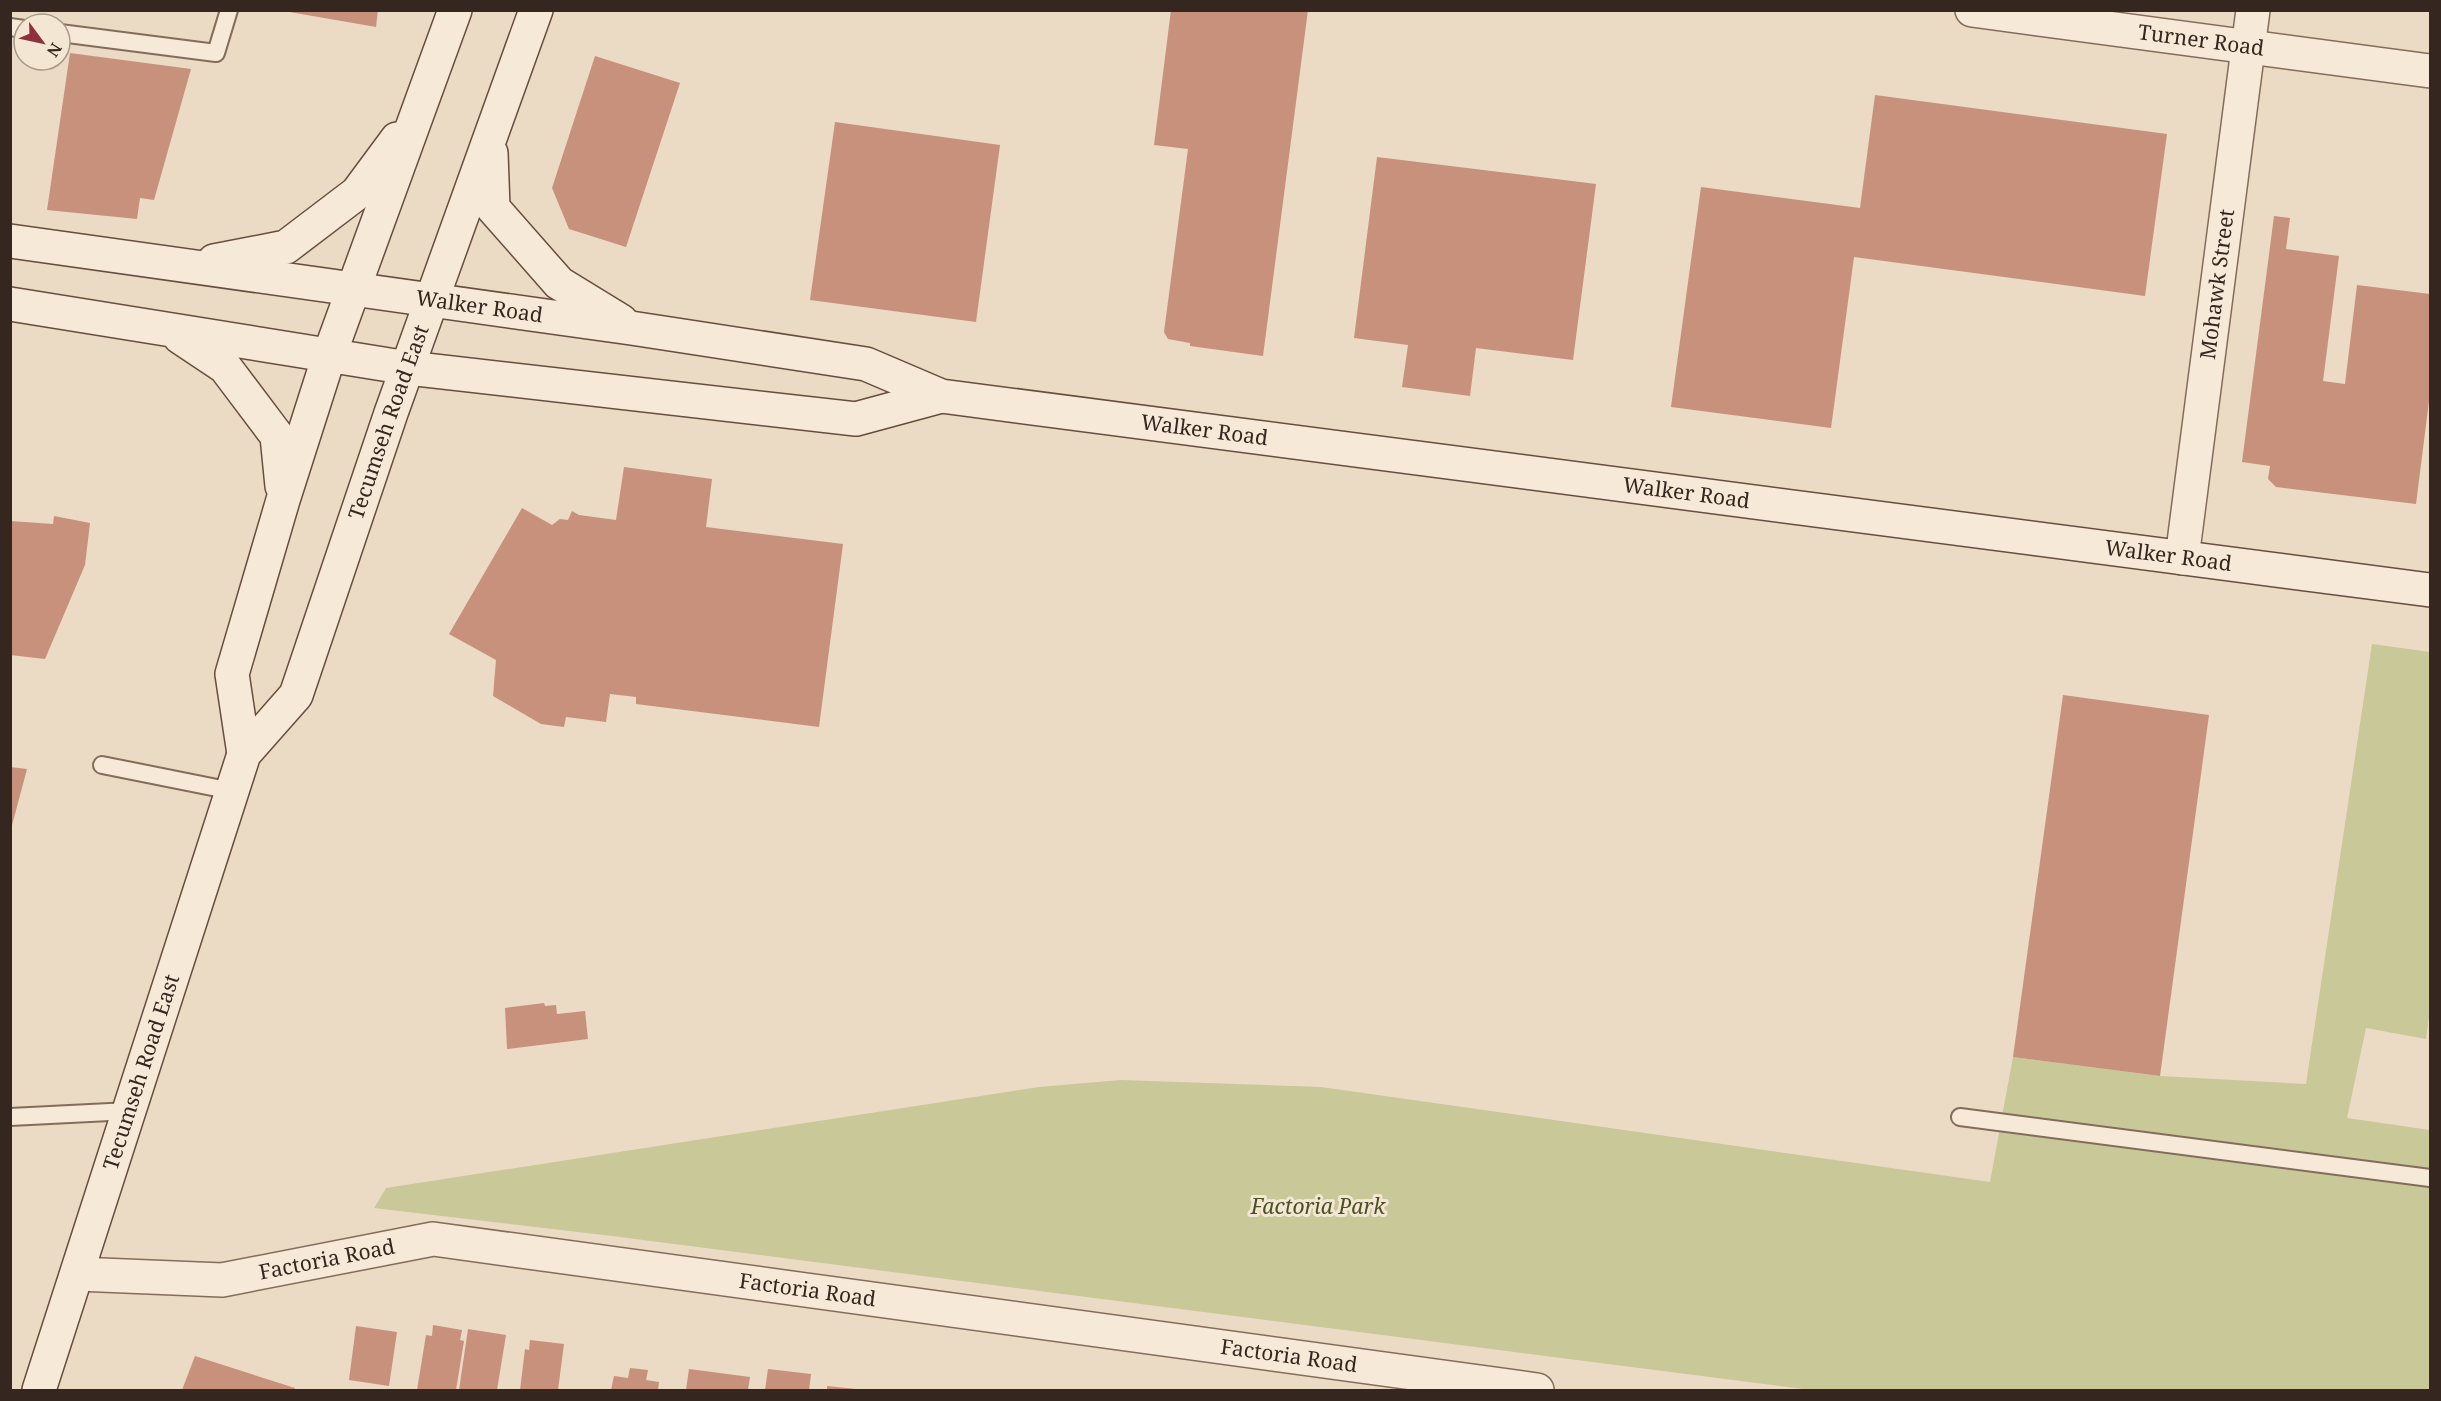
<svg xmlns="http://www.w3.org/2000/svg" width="2441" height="1401" font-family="'Noto Serif',serif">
<rect width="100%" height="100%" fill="#ebdac4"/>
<path fill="#c8c899" d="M2372,644L2430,652V1009L2426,1039L2366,1028L2347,1118L2430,1130V1390H1811L612,1236L374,1208L386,1188L1039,1087L1121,1080L1321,1087L1990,1182L2013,1057L2160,1076L2306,1084Z"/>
<g fill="#c7917c">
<path d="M278,10H378L376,27Z"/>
<path d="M1171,10H1308L1263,356L1190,346V343L1168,339L1164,332L1188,149L1154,145Z"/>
<path d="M70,53L191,69L154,200L140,198L137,219L47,210Z"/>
<path d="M595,56L680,83L626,247L569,229L552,188Z"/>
<path d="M1875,95L2167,134L2145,296L1854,257L1831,428L1671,407L1701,187L1860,208Z"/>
<path d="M835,122L1000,145L976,322L810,300Z"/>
<path d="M1377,157L1596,184L1573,360L1476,348L1470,396L1402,387L1408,345L1354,338Z"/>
<path d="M2274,216L2290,218L2286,249L2339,256L2323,381L2345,384L2357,285L2430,294V393L2416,504L2276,487L2268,479L2270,466L2242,462Z"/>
<path d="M624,467L712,479L706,527L843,544L819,727L636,704V697L610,694L606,722L566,717L564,727L541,724L493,696L496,660L449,634L522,508L552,525L560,519L568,520L572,511L579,515L616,520Z"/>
<path d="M54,516L90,523L85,565L45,659L10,655V521L53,524Z"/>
<path d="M2063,695L2209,715L2160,1076L2013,1057Z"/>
<path d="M10,767L27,769L11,829H10Z"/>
<path d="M544,1003L545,1006L556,1005L557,1014L585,1011L588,1039L507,1049L505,1008Z"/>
<path d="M433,1325L462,1330L460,1340L464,1341L456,1390H417L426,1335L432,1336Z"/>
<path d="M356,1326L397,1332L389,1386L349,1380Z"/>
<path d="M468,1329L506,1335L497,1390H459Z"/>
<path d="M530,1340L564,1344L558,1390H520L525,1349L529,1350Z"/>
<path d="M195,1356L295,1388L294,1390H182Z"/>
<path d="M630,1368L648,1370L646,1380L659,1382L658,1390H611L614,1376L628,1378Z"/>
<path d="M689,1369L750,1377L748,1390H686Z"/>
<path d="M768,1369L811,1374L809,1390H765Z"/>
<path d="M827,1386L856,1389V1390H827Z"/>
</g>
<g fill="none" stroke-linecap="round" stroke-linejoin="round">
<g stroke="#846c5c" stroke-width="20">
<g id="lane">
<path d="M10,27L24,29"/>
<path d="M60,33L216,53L229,10"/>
<path d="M102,765L232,791"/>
<path d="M10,1117L130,1111"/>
<path d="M1960,1117L2430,1178"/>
</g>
</g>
<g stroke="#846c5c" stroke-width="36">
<g id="street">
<path id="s1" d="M1972,10L2430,71"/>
<path id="s2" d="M2182,558L2253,10"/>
<path id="s3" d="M77,1274L222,1280L433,1239L1537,1390"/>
</g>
</g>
<g stroke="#664d3f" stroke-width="36">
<g id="secondary">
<path d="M491,153L493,208L559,283L621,321"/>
<path id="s4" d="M10,241L631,328L866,364L941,396L2430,590"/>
<path d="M214,261L286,247L357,193L397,139"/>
<path d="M10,304L408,368L856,419L941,396"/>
<path d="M180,337L225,367L277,436L282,486"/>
<path d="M244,754L232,674L283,500L329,356L455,10"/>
<path id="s5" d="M39,1390L244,754L296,695L391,413L536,10"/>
</g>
</g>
<use href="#lane" stroke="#f6e9d7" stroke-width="16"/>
<use href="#street" stroke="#f6e9d7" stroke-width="33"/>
<use href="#secondary" stroke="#f6e9d7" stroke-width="33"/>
</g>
<g text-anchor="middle" stroke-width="6" stroke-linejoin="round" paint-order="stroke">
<g font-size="21" fill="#35271f" stroke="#f3e6d3">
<text dy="7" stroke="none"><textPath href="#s1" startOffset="231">Turner Road</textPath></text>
<text dy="7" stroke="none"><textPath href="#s2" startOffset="276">Mohawk Street</textPath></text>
<text dy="7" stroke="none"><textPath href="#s4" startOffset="474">Walker Road</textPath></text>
<text dy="7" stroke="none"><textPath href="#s5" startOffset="1035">Tecumseh Road East</textPath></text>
<text dy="7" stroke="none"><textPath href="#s4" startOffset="1212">Walker Road</textPath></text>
<text dy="7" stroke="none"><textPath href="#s4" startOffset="1698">Walker Road</textPath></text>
<text dy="7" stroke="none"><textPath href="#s4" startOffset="2184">Walker Road</textPath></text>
<text dy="7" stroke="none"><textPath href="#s5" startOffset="334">Tecumseh Road East</textPath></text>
<text dy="7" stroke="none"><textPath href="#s3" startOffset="252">Factoria Road</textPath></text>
<text dy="7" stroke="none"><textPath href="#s3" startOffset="738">Factoria Road</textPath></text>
<text dy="7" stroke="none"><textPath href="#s3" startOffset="1224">Factoria Road</textPath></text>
</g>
<g font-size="21" font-style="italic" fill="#4b5027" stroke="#f3e6d3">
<text x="1318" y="1214">Factoria Park</text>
</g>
</g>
<rect width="2441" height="1401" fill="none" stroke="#35271f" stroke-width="24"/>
<g transform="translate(42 42) rotate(123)"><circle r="28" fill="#f3e6d3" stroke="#a79a8b" stroke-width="1.5"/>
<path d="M0-4.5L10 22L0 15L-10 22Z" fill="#8f303d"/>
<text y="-9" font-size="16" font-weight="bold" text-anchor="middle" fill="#35271f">N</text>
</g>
</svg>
